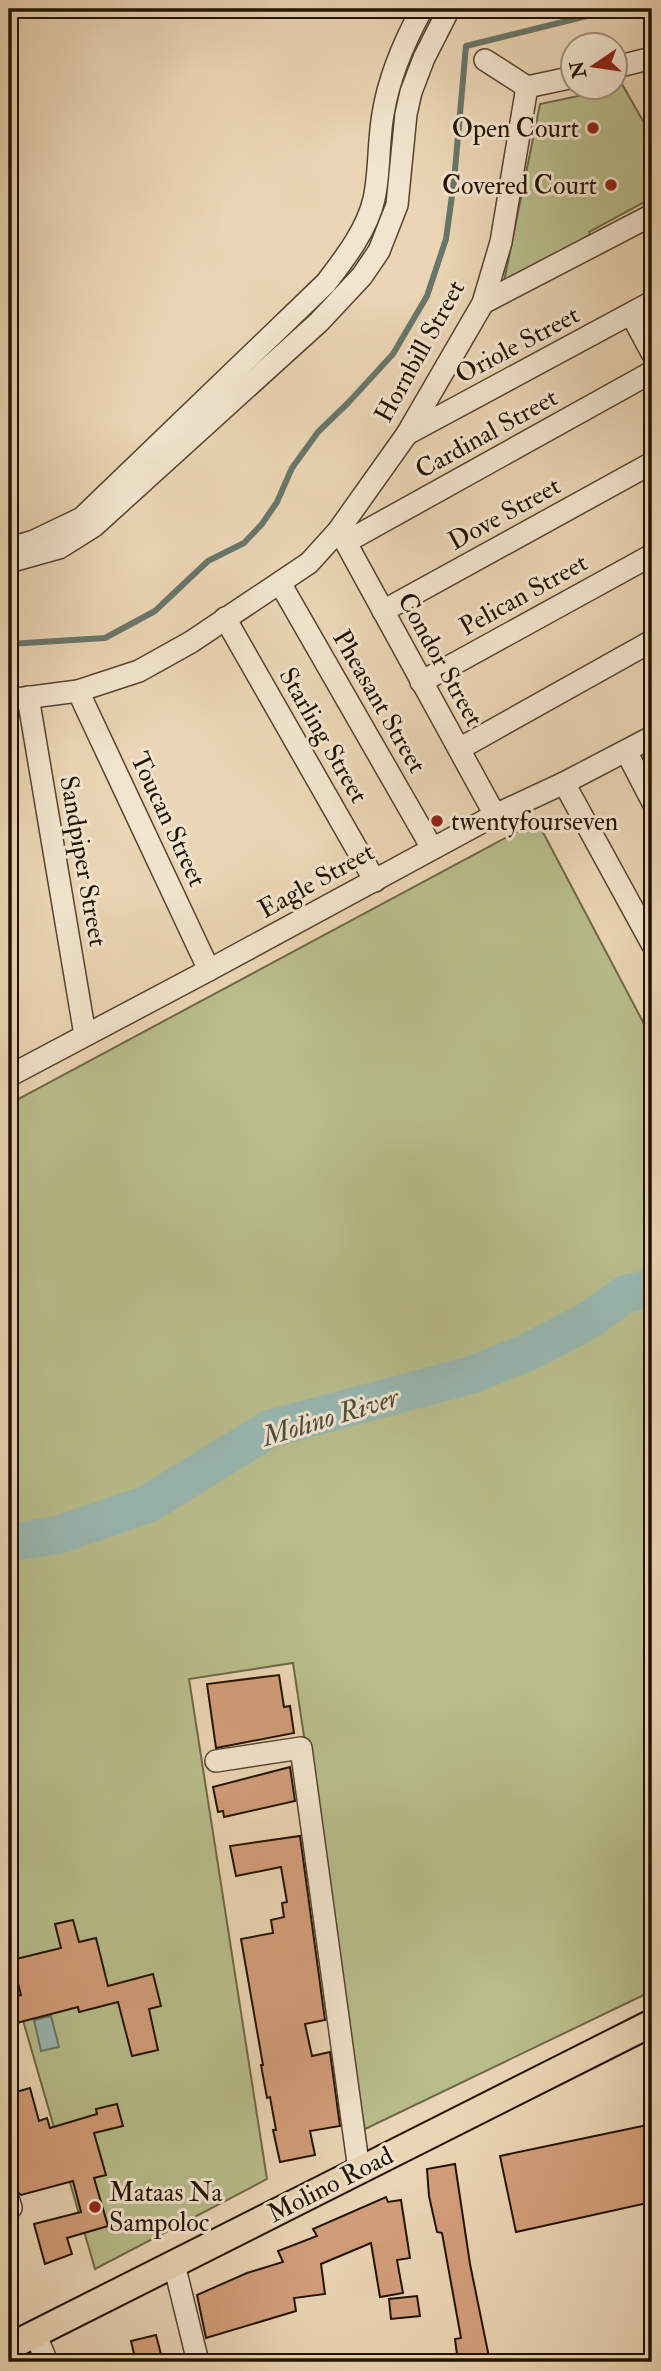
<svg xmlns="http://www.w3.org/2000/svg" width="661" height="2371" font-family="'IM FELL Double Pica',serif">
<rect width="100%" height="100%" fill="#ebd5b4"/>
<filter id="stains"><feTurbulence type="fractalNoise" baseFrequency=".00286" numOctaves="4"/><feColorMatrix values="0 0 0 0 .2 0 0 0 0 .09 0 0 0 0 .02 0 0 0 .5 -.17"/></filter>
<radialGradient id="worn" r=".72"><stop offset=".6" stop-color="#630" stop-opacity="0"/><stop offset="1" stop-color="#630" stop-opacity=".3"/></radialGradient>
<g fill="#b9bd8c" stroke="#6e6846" stroke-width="2">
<path d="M622,84L643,121L652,116V198L589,232L592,240L502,291L540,104L616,88Z"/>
<path d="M537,821L652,1039V1991L363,2130L293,1663L189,1679L267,2179L95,2269L9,1972V1104Z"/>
</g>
<path fill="#99b8b2" stroke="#69766b" stroke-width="2" d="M51,2016L59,2047L41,2051L34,2020Z"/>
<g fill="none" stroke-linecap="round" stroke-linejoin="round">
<path stroke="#69766b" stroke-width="6" d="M9,644L105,638L155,611L208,561L244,543L262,524L277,502L292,468L318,432L348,403L393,354L427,296L446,239L454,181L466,46L615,9"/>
<path stroke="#99b8b2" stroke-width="38" d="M9,1543L58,1535L148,1504L269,1429L471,1375L528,1352L588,1321L625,1294L652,1288"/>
</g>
<g fill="#d39e7a" stroke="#221300" stroke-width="2">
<path d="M279,1675L284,1707L290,1706L294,1733L216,1748L207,1684Z"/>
<path d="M290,1767L295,1801L224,1817L223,1811L218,1812L213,1787Z"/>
<path d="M300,1836L325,2020L305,2024L312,2056L330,2052L340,2126L310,2131L315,2155L280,2162L273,2130H276L270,2097L267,2098L261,2065H263L241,1939L273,1933L271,1920L284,1917L282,1903L287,1902L281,1867L236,1876L230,1846Z"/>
<path d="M73,1920L79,1942L96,1938L108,1986L153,1974L161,2006L149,2009L158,2050L132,2056L118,2002L79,2012L78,2007L9,2025V1998L21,1995L12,1960L61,1948L55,1924Z"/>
<path d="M30,2088L39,2121L47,2118L50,2128L97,2114L96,2109L117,2104L123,2126L94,2133L106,2175L94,2178L108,2226L67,2238L72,2254L45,2264L34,2224L81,2212L73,2181L21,2195L15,2190L9,2167V2094Z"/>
<path d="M652,2124V2202L516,2232L500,2156Z"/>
<path d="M455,2164L470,2264L490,2362H458L455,2339L461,2338L442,2233L437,2232L429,2196L427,2169Z"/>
<path d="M386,2197L388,2202L401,2200L410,2258L397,2260L403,2293L380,2297L371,2243L321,2264L325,2294L294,2298L296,2311L206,2338L197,2295L247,2273L283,2262L278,2251L317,2236L313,2229Z"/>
<path d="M417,2296L420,2316L391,2319L389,2299Z"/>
<path d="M156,2335L163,2362H136L131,2341Z"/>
</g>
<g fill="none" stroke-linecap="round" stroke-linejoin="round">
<g stroke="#54442d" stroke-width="24">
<g id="minor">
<path d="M485,60L527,87"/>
<path d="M616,67L652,58"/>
<path d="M483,303L652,215"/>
<path d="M631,314L652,353"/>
<path d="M407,434L652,302"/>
<path d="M340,532L495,815"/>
<path d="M346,542L652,372"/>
<path d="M14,547L34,541L82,518L326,283C345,258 367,230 374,199C380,172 378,142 383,114C389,76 404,42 422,9"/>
<path d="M9,562L59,548L94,526L319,322L362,276L379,251L397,205L406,114L411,92L424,58L449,9"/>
<path d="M280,583L432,848"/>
<path d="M383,611L652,463"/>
<path d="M225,618L375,881"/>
<path d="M421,682L652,555"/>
<path d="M78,691L209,970"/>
<path d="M28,697L85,1035"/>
<path d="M9,700L78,691L139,671L191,642L309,563L338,531L407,434L483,303L501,242L527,87L574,77"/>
<path d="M459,749L652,641"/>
<path d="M626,751L652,801"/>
<path d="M564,783L652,944"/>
<path d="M9,1076L209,970L495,815L564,783L652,737"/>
<path d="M216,1761L301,1748L359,2170"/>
<path d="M9,2201L11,2208L9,2209"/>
<path d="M174,2264L198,2362"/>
<path d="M35,2333L47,2362"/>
</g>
</g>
<g stroke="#221300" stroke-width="30">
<path id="major" d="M9,2347L652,2023"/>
</g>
<use href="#minor" stroke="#f2e4ce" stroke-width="21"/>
<use href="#major" stroke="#ebd5b4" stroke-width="26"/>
</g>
<g fill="#8f2418" stroke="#f2e4ce" stroke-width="2.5">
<circle cx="593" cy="128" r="7"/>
<circle cx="611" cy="185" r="7"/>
<circle cx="437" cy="821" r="7"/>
<circle cx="95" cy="2207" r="7"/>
</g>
<g text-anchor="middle" stroke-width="6" stroke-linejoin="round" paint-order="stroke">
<g font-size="26" fill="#221300" stroke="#f2e4ce" text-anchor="end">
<text x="579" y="137">Open Court</text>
<text x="597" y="194">Covered Court</text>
<text x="451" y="830" text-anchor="start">twentyfourseven</text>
<text x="109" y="2201" text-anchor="start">Mataas Na<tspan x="109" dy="30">Sampoloc</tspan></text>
</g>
<g font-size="26" fill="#221300" stroke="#f2e4ce">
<text transform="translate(517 344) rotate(-28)" y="9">Oriole Street</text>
<text transform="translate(419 351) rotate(-61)" y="9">Hornbill Street</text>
<text transform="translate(486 433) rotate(-29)" y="9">Cardinal Street</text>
<text transform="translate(504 513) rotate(-29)" y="9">Dove Street</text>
<text transform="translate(523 594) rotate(-29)" y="9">Pelican Street</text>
<text transform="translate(441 659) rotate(61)" y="9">Condor Street</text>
<text transform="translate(380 701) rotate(60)" y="9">Pheasant Street</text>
<text transform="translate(324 735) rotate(60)" y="9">Starling Street</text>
<text transform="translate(169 819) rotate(65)" y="9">Toucan Street</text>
<text transform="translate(84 861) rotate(80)" y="9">Sandpiper Street</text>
<text transform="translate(316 880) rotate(-29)" y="9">Eagle Street</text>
<text transform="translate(330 2184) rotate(-27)" y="9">Molino Road</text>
</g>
<g font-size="28" font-style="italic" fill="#4c4d3e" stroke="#f2e4ce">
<text transform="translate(330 1416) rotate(-17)" y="10">Molino River</text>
</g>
</g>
<rect width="661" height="2371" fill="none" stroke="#ebd5b4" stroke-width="35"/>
<rect x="10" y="10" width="640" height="2350" fill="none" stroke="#221300" stroke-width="3.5"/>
<rect x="18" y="18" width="626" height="2336" fill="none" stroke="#221300" stroke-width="2"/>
<g transform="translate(594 66) rotate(257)"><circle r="33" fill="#f2e4ce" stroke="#9f907c" stroke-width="2"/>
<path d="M0-5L12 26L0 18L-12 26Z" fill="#8f2418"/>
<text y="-10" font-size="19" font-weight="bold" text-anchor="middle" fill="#221300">N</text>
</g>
<rect width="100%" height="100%" filter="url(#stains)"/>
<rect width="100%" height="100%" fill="url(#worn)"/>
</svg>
